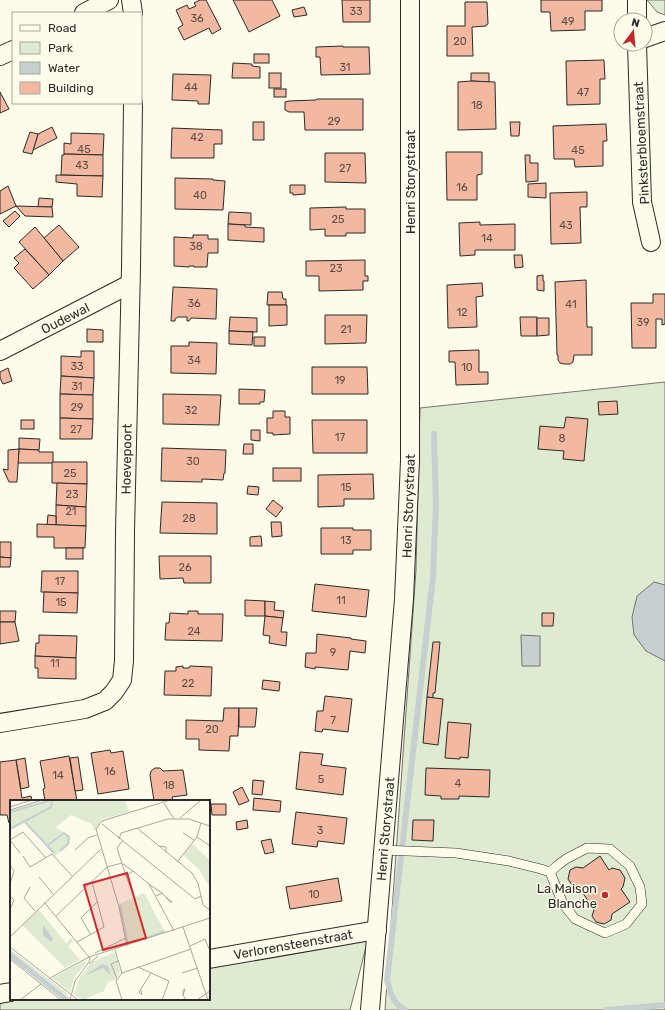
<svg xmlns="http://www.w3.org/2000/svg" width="665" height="1010" font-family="Rubik,sans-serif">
<rect width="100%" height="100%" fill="#fdfbea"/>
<g fill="#deebd1" stroke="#74746e">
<path d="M647,0H665V15L657,12Z"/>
<path d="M665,382V1010H385L416,570L420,408Z"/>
<path d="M368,939L350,1010H0V1000L11,999H209V965Z"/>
</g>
<g fill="#c7d0d0" stroke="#74746e">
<path d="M654,582L665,585V661L646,651L634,635L632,617L637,596Z"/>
<path d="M521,635L540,636V666H522Z"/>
</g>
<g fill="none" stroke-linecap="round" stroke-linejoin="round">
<g stroke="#c7d0d0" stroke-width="6">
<path d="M405,1010C393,1004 390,992 387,980L433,577L436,505L434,434"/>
<path d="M606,1010L665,1005"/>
</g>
</g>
<g fill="#f2b8a0" stroke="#2b2b2b">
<path d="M200,0H206L221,29L212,34L209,28L184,40L178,28L183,25L176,10L187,5L189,9L196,6L194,3Z"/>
<path d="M233,0H272L280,16L249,32Z"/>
<path d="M342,0H370V22H343Z"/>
<path d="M541,0H602V11H585V30L551,31L550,12H541Z"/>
<path d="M465,2H487L488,24L486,25V26L472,27L473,56H447V26H465Z"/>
<path d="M304,7L307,15L294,17L292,10Z"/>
<path d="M343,46V47H369L370,74L321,75L320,57H316V47Z"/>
<rect x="254" y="54" width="15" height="9"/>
<path d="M604,60L605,79H600V104L567,105L566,61Z"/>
<path d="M233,63L252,64V66L260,67V78H232Z"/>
<rect x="269" y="73" width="12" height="15"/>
<path d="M471,73H489V82L471,81Z"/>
<path d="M173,74L211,75L209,104H198V101L172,100Z"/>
<path d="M471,81L495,82L496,129L458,130V82Z"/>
<rect x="274" y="89" width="12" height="8"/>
<path d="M0,92L9,109L0,113Z"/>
<path d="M317,99H363V130H305L304,112H289L285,110V102L289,101L316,100Z"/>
<rect x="253" y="122" width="11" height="18"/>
<path d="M510,122H520L519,136H511Z"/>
<path d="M606,124L607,141H603V166L575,167L574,159H554L553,126Z"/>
<path d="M52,127L57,138L33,150L38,134Z"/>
<path d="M172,128L222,130V144H214V158H171Z"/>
<path d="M30,132L38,134L32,154L23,152Z"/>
<path d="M71,133L104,134L103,155L64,154V143L71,144Z"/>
<path d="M446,152H482V174L477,175V200H447Z"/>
<path d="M325,153H365L366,183L325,182Z"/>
<path d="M64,154L103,155V176L61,175L62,155H64Z"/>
<path d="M525,155H530V163H538V181L526,182Z"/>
<path d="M56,175L103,176L102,197L77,196V184L56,182Z"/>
<path d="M175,178L213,179V180L225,181L223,210L175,209Z"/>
<path d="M546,183V198L528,197V184Z"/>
<path d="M290,185H305V194L293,195V193H290Z"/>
<path d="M8,186L16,206L0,214V191Z"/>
<path d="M587,192V207H580L581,243L551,244L550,193Z"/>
<path d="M39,198L53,199L52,207H38Z"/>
<path d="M16,206L52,207L53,217L25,216Z"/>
<path d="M346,207V209H365V233H346V236H325V229L310,230V208Z"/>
<path d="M15,211L20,216L9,227L3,221Z"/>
<path d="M229,212L251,213V225L228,224Z"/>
<path d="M480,222V225L515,224V250H475V255L460,256L459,223Z"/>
<path d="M228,224L245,225V227L264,228V242L228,240Z"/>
<path d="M59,225L79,247L63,261L44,238Z"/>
<path d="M35,227L63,261L49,275L19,242Z"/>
<path d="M193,235H208V239H218V253H208L207,267H194V266H189V267L174,266V237L193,238Z"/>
<path d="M25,249L49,275L33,289L14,268L19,263L14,258Z"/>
<path d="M514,255H522L523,267L515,268Z"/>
<path d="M365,260V276H368V281H363V290L319,291V276H306V261Z"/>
<path d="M543,275V281H544V291L537,290V276Z"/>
<path d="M586,280L587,327H592V355H574L573,362L570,364H564L560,363L558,360V355H557L555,282Z"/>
<path d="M482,283L483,296L476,297L477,327L448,328L447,285Z"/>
<path d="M173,287L217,289L216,319L191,318L189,321H187V317H178L175,319V321H171Z"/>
<path d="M268,292H282L283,299H286V305H267Z"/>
<path d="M653,294H665V324L662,325V319H656V348H632L631,303H653Z"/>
<path d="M269,305H287V325L269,326Z"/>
<path d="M325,315H367L366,343L325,344Z"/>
<path d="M230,317L257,318V332L229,331Z"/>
<path d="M520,317H537V336H521Z"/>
<path d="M537,318H549V335L537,336Z"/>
<path d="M87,329L103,330V342H87Z"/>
<path d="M229,331L253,332L252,345L229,344Z"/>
<rect x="254" y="337" width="11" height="9"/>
<path d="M189,342L217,343L216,374L171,373V346H189Z"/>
<path d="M479,350V372H488V384L456,385L455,362H449V351Z"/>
<path d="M81,351H94V378L61,376V356L81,357Z"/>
<path d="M312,367H367L368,394H312Z"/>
<path d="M8,368L12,381L3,384L0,378V372Z"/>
<path d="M61,376L94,378L93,395L60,394Z"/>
<path d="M239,389L265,390L264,402H260V404H239Z"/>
<path d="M60,394L93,395V419L60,418Z"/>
<path d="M163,394L221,395L219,425L163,424Z"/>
<path d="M617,401L618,414L599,415L598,402Z"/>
<path d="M273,411H285V417H290V434L273,435V433H267V418H273Z"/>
<path d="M566,417L588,419L584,461L563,459L564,451L538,449L540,426L564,428Z"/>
<path d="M60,418L93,419L92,439H60Z"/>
<rect x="21" y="420" width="13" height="9"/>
<path d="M312,420H367V453H313Z"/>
<path d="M251,430H260V441L251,440Z"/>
<path d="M19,438L40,439L39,450L19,449Z"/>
<path d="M244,444H253V454H243Z"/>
<path d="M162,448L226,450L225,473H224L223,480L202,479V482L161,481Z"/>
<path d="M19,449L39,450V452H53V462L52,463H18Z"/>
<path d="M19,449L17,482H9L3,469L8,470V450Z"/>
<path d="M52,462H87V484L52,483Z"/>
<rect x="273" y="468" width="28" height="13"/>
<path d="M373,474L374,499H344V506L318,507V475Z"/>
<path d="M57,483L87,484L86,507L56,505Z"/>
<path d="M248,486L259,487L258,495L247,494Z"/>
<path d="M273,500L283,508L276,517L266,509Z"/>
<path d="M162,502L217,503V534L160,533Z"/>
<path d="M56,505L86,507V526L56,525Z"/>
<path d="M48,515L56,516V525H47Z"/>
<path d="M271,522H281L282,536L272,537Z"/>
<path d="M37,524L86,526L85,548H54V537H37Z"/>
<path d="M321,528H353V530H371V550H353V554H321Z"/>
<path d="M261,536L262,546H250V537Z"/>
<path d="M0,542H11V558L0,557Z"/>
<rect x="66" y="548" width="17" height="11"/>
<path d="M159,556H211V583H184L183,578L160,579Z"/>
<path d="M0,557L11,558L10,567H0Z"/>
<path d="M42,571H78V593L41,592Z"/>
<path d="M315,584L369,590L366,617L312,611Z"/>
<path d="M44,592L78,593L77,613L43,612Z"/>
<path d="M245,600L265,601V616H245Z"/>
<path d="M265,601L275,602L274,610L284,611L283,618L265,616Z"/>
<path d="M0,611H16L15,622H0Z"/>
<path d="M188,611H198V614H223L222,641L165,640L166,623H169L170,613L188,614Z"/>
<path d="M542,613H554L553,626H542Z"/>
<path d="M265,616L283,618L281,632H287L286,646L269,643L270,636L263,635Z"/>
<path d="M0,622H15L19,641L0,644Z"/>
<path d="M317,634L351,638V639L366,641L365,653L350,651L348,670L315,667V669L305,667L306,653H316Z"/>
<path d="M39,635L77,636L76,658L35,656L36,643H39Z"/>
<path d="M433,642H440L435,693H433V698L427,697Z"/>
<path d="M35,656L76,658V679L38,678V668H35Z"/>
<path d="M183,666V668H189L190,666L212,667L211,696L164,695L165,671H176V667Z"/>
<path d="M263,680L280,682L279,691L262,689Z"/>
<path d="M325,696L352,699L348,732L323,729L322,732L315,731L317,711H323Z"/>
<path d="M427,697L443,699L438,745L423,743Z"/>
<path d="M224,708H239L238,736H230L229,751L199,750V739H186V720L223,721Z"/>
<path d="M239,708H257L255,727H239Z"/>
<path d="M448,722L471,724L468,758L460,757V759L445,758Z"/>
<path d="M110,750L111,753L123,751L129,789L98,794L91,753Z"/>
<path d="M300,752L323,754L321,765L346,768L343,795L296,789Z"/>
<path d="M69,756L77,801H45L43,789L45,788L40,761Z"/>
<path d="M78,757L83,790L75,791L70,758Z"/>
<path d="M25,758L29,787L21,789L16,760Z"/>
<path d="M16,760L22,798L31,796L32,801H11V822L9,823L7,815H0V762Z"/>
<path d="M155,768H160L163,771L183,770L187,795L172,797L173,801H159V800L154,801L150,775L151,771Z"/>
<path d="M426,768L490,770L489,797L459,796V799H441V796L425,795Z"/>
<path d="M253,780L264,781L262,795L252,794Z"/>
<path d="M242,787L249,801L239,805L233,792Z"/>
<path d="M254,798L281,801L280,812L253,810Z"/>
<path d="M211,804H226V815H212Z"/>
<path d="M296,812L347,818L344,844L318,841L317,847L292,844Z"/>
<path d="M247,820L248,828L237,830L236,822Z"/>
<path d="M413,820H434L433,841L412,840Z"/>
<path d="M271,839L274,852L265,854L261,841Z"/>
<path d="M600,856L609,870L612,868L620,870L625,878L623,887L621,889L630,902L612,914L611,920L604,924L596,922L592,916L594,910L579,887L572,885L568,879L570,870L576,867L583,868Z"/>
<path d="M338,878L342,901L290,909L286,887Z"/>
</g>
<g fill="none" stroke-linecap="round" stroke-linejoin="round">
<g stroke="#2b2b2b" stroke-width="10">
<path id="lane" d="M383,850L456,853L509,861L541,869L550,872L558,865L566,859L587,848L610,849L630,866L640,887L642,904L626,924L605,933L575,919L563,904L550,872"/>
</g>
<g stroke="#2b2b2b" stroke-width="20">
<g id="street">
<path d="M131,0L133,13"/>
<path d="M84,13L109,0"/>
<path d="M637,20V0"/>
<path d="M645,38L665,31"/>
<path d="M637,44L642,202L651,242"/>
<path d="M0,56L13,50"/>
<path d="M0,351L130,284"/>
<path d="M0,723L85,709L105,701L114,692L122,680L124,661L125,532L131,268L133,103"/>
<path d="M209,959L377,930"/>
<path d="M0,994L11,992"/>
<path d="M370,1010L404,599L410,461V0"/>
</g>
</g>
<use href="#lane" stroke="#fdfbea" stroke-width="9"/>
<use href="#street" stroke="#fdfbea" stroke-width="18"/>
</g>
<circle fill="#c62828" stroke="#fdfbea" stroke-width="1.5" cx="605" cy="895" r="4"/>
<g text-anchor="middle" stroke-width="3" stroke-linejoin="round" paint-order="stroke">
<g font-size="11" fill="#5d4e48">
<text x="356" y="15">33</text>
<text x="197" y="22">36</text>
<text x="568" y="25">49</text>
<text x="460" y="45">20</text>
<text x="345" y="71">31</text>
<text x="191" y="91">44</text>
<text x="583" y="96">47</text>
<text x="477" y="109">18</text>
<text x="334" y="125">29</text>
<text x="197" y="141">42</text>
<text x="84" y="153">45</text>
<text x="578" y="154">45</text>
<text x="82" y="169">43</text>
<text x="345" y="172">27</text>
<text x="462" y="191">16</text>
<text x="200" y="199">40</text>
<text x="338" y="223">25</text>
<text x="566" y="229">43</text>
<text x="487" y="242">14</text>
<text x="196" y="250">38</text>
<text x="336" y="272">23</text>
<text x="194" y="307">36</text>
<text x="571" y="308">41</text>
<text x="462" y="316">12</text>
<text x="643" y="326">39</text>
<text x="346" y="333">21</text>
<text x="194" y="364">34</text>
<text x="77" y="370">33</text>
<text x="467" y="371">10</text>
<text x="340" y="384">19</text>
<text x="77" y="390">31</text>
<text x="77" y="411">29</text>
<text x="191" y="414">32</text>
<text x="76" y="433">27</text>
<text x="340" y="441">17</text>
<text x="562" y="442">8</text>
<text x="193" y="465">30</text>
<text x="70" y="477">25</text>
<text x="346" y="491">15</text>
<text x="72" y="498">23</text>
<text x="71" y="515">21</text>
<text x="189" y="522">28</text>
<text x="346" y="544">13</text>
<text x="185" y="571">26</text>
<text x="60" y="585">17</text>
<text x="341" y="604">11</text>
<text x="61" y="606">15</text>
<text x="194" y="635">24</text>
<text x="333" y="656">9</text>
<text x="55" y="667">11</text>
<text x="188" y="687">22</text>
<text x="333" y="724">7</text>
<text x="212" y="733">20</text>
<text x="110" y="775">16</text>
<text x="58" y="779">14</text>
<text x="321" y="783">5</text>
<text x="458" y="787">4</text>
<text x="169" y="789">18</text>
<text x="320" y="834">3</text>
<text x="314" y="898">10</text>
</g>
<g font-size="13" fill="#2b2b2b" stroke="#fdfbea">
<text transform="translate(641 143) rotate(-93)" y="5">Pinksterbloemstraat</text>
<text transform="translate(410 182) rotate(-90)" y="5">Henri Storystraat</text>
<text transform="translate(65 318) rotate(-27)" y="5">Oudewal</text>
<text transform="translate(126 459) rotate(-89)" y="5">Hoevepoort</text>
<text transform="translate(408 506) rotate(-88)" y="5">Henri Storystraat</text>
<text transform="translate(385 829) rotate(-85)" y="5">Henri Storystraat</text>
<text transform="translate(293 944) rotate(-10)" y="5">Verlorensteenstraat</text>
</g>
<g font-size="13" fill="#2b2b2b" stroke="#fdfbea" text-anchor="end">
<text x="597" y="893">La Maison<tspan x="597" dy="15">Blanche</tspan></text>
</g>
</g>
<g transform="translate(10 800)">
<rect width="200" height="200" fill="#fdfbea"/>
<path d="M38,0H115L119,12L92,19L85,31L82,24L61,15L46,27L60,37L59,45L45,56L15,22L0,29V11ZM182,44L200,60V88L189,69L173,55ZM134,93L155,132L118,144L109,104ZM28,109L56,143L61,138L64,141L58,146L70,160L55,168L12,125ZM0,149L58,194L59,198L0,151ZM105,152L110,171L105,180L98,182L94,191L73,200L64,194L70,177L82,162ZM74,161L76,163L64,178L60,192L42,178Z" fill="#deebd1"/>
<path d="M33,125L43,139L41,142L33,135ZM0,151L61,200H53L0,158ZM92,164L98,166L101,176L93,168L74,176Z" fill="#c7d0d0"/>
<path fill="none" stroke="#c7d0d0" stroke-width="2" d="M0,12L41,0M15,22L44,53M0,29L41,7L42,0M37,46L54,33L59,37L58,44L50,51M110,105L117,141L120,143M133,139L155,131"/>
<path fill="none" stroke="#a9a89e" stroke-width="1" d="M154,3L164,19M0,7L22,0M0,10L32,0M170,18L191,0M92,24L185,99L191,96L188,83L182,73L127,28M173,33L184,40M187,37L200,46M109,39L111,33L158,19H179L200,26M112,41L107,48L116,76L123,71L139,84L164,131M149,46L156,47V53M68,47L65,50L78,38L87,35M10,53L0,40L13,32L36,58M13,56L20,67L42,54L62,76M167,62L187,37L191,23M113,64L123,71M0,65L4,71L0,84M116,76L121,89M29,77L43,94M140,85L152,93M20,87L14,98L25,111M0,96L4,100L0,110M146,96L152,93L160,102H162L156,97M191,96L193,105L200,110M34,102L79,157M46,116L97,67L112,63M173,127L198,200M81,135L71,118L88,101M0,137L91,49M67,142L94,127L82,82M117,146L109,107L86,29L92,21L160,0M180,146L195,139L200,151M0,147L68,200M105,150L112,173M85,153L116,138M0,159L51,200M79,164L88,156M128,167L159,181L152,200M172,173L188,168M40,178L79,157L200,118M107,179L101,164L108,161M131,190L132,195L129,192L141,173M173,195L175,189L173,190V195L176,200M10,200L31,184M60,200L65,181L79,162L80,157M112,200L106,181L112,173L181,149M187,200L200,191"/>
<path fill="#d62828" fill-opacity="0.15" stroke="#d62828" stroke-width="2" d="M117,73L136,138L93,150L74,85Z"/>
<rect width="200" height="200" fill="none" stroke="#2b2b2b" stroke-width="2"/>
</g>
<rect x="12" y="12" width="130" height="92" fill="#fdfbea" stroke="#a9a89e"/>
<rect x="20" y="25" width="20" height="6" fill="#fdfbea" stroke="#a9a89e"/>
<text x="48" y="32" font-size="12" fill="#2b2b2b">Road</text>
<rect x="20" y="42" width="20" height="12" fill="#deebd1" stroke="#a9a89e"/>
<text x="48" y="52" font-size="12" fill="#2b2b2b">Park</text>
<rect x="20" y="62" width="20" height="12" fill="#c7d0d0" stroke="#a9a89e"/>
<text x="48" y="72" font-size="12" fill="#2b2b2b">Water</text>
<rect x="20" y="82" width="20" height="12" fill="#f2b8a0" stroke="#a9a89e"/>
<text x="48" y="92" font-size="12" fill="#2b2b2b">Building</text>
<g transform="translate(633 32) rotate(16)"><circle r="19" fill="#fdfbea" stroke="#a9a89e"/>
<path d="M0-3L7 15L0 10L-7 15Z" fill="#c62828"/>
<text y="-6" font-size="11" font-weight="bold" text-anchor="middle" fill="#2b2b2b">N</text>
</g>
</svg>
